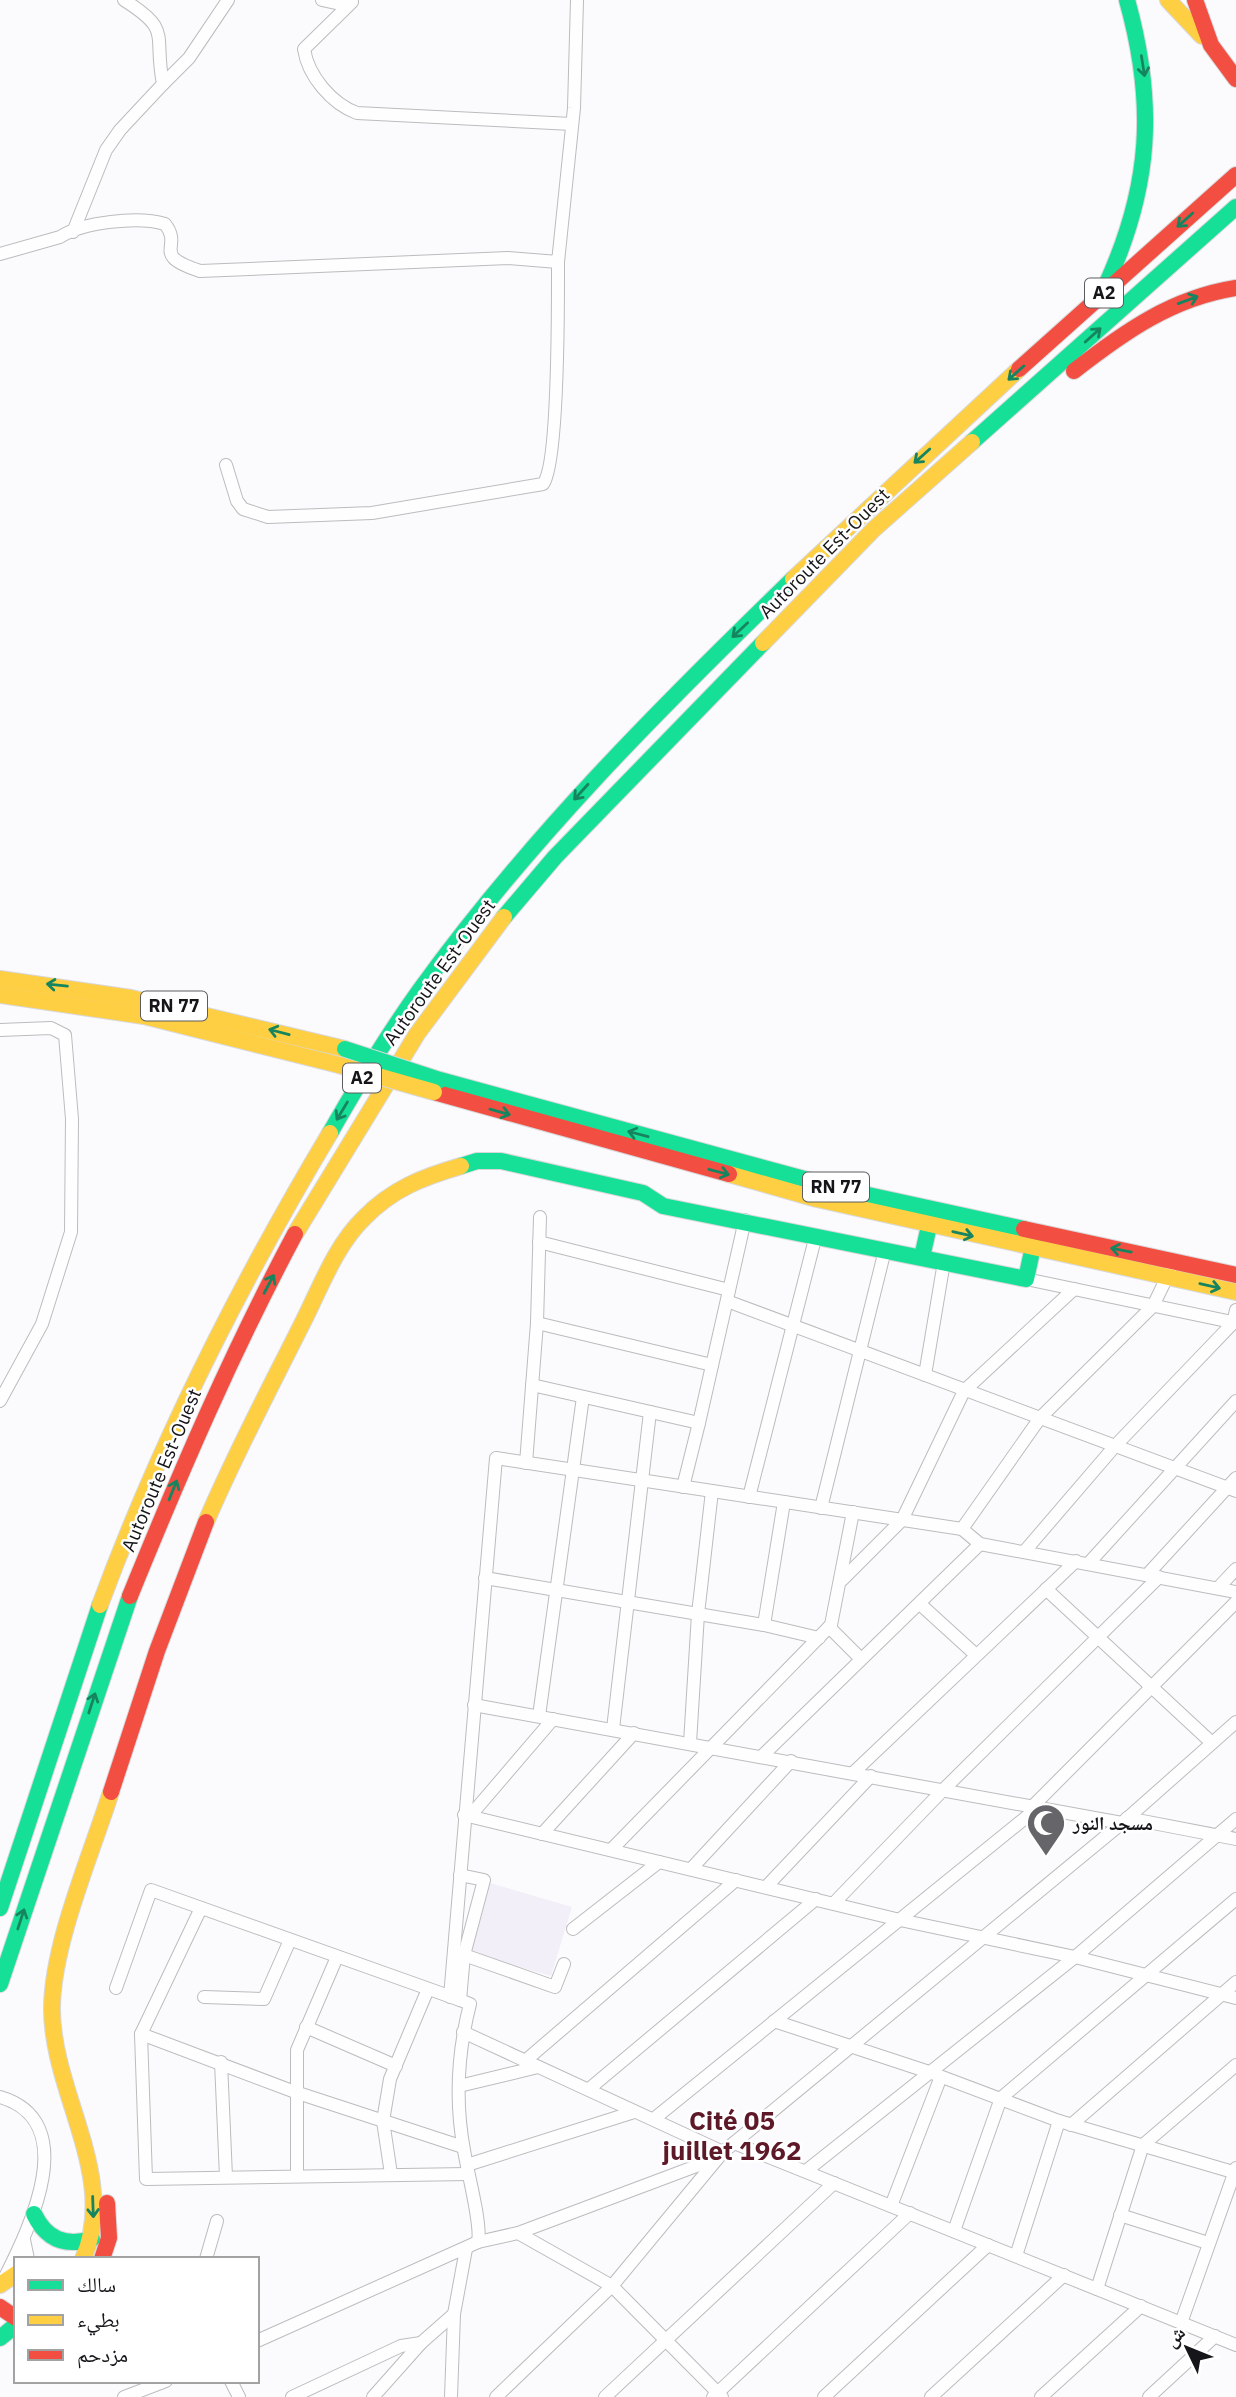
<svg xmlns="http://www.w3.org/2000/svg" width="1236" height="2397" font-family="'IBM Plex Sans','Noto Naskh Arabic',sans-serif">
<rect width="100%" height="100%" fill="#fbfbfe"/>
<path fill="#f3eff8" d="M490,1883L572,1907L551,1976L470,1953Z"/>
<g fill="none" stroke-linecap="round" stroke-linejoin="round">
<g stroke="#bcbcbf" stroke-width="14">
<g id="street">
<path d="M322,0L345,5L352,2"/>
<path d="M350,4L304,49C308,76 332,104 357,113L572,124"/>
<path d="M163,84L189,58L228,0"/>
<path d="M73,232L106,150L120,130L163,84C153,33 173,31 124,0"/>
<path d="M0,254L60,237C83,222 138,216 165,224C184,248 149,254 200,271L508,258L558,262L574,108L577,0"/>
<path d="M226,465L237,501L243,509L268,517L372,513L543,484C559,465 558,296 558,262"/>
<path d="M0,1030L51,1028L65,1035L72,1119L71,1232L42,1324L0,1401"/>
<path d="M539,1242L729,1290"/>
<path d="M1026,1279L1236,1323"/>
<path d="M727,1301L1236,1491"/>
<path d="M537,1323L712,1365"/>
<path d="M925,1375L944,1262"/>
<path d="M532,1385L699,1423L745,1220"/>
<path d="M526,1463L537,1323L540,1217"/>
<path d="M683,1487L699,1423"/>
<path d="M749,1497L816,1235"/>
<path d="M821,1508L885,1250"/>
<path d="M962,1529L1040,1418L1153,1306L1170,1271"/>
<path d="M1024,1552L1115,1446L1233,1323L1236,1310"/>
<path d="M1088,1564L1236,1401"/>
<path d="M1147,1575L1236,1478"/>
<path d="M485,1578L764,1625L819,1638"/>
<path d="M842,1580L902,1520L964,1391L1074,1289"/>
<path d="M1218,1588L1236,1569"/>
<path d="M1046,1589L1212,1743"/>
<path d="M920,1604L976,1655"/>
<path d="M764,1625L784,1502"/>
<path d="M829,1627L860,1658"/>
<path d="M474,1705L1122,1823"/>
<path d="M539,1716L583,1397"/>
<path d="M613,1729L650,1412"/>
<path d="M690,1743L698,1614L712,1491"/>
<path d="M762,1756L980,1544"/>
<path d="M853,1773L1076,1561"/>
<path d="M1033,1806L1236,1602"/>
<path d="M464,1815L900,1920L1075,1957L1236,1998"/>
<path d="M470,1816L553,1719"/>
<path d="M1127,1818L1236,1839"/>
<path d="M542,1834L634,1733"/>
<path d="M611,1850L831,1625L853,1512"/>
<path d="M691,1869L791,1761"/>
<path d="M460,1875L484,1880L464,1955L460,2000L470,2004C458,2051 455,2102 464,2150C467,2171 482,2224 478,2242"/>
<path d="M766,1887L871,1776"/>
<path d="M834,1903L944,1789L1159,1577"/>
<path d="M201,1908L141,2034L146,2179L468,2174"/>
<path d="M573,1929L659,1862"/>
<path d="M464,1955L555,1987L564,1964"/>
<path d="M116,1988L151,1890L460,2000"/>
<path d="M204,1997L264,1999L290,1940"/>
<path d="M450,1997L496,1458L962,1529L980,1544L1236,1592"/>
<path d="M774,2021L929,2072L1059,2121L1233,2172"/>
<path d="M306,2027L396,2066"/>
<path d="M463,2032L723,2152"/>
<path d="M141,2034L295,2092L463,2147"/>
<path d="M525,2061L736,1880"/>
<path d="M221,2062L226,2177"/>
<path d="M459,2086L538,2067"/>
<path d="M589,2089L816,1899"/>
<path d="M0,2097C82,2121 30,2227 5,2277"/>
<path d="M655,2118L1040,1806"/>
<path d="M1071,2125L1236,1982"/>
<path d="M734,2143L1236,2345"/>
<path d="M467,2165L634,2112"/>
<path d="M806,2171L1075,1957L1236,1819"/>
<path d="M391,2174L383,2121L390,2079L428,1989"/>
<path d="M297,2176V2050L337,1957"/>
<path d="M891,2206L940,2079"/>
<path d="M1120,2215L1208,2243"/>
<path d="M954,2231L1001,2098L1236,1899"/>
<path d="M518,2233L612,2286L722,2397"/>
<path d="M24,2240L28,2259"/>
<path d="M1016,2256L1059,2121"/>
<path d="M206,2259L217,2221"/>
<path d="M1097,2289L1143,2145L1236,2065"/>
<path d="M1181,2323L1236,2168"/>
<path d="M257,2341L478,2242L518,2233L715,2159"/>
<path d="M231,2381L239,2397"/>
<path d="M124,2397L166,2381"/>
<path d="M292,2397L401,2346L421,2343"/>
<path d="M373,2397L421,2343L454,2314"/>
<path d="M451,2397L454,2314L466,2249"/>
<path d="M496,2397L612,2286L723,2152L1122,1823L1236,1722"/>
<path d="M605,2397L834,2183"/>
<path d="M713,2397L910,2213"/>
<path d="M824,2397L988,2245"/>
<path d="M931,2397L1064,2275"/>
<path d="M1041,2397L1141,2306"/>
<path d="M1149,2397L1215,2336"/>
</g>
</g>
<g stroke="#d8d8da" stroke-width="18">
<g id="fast">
<path d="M1106,285C1151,187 1156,104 1127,0"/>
<path d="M972,442L1236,207"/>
<path d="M504,917L555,857L763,643"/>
<path d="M440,1080L845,1190L1024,1229"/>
<path d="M330,1133C358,1084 387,1036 420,990C529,839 660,708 793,579"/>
<path d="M461,1166L477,1161H501L643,1193L663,1206L1026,1279L1036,1233"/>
<path d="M922,1257L929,1226"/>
<path d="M0,1908L100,1605"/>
<path d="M0,1984L130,1596"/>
<path d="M34,2214C46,2239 65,2247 92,2239"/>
<path d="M0,2338L16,2325"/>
</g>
</g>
<g stroke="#d8d8da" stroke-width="18">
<g id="slow">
<path d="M1168,0L1202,36"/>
<path d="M793,579L1019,369"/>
<path d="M763,643L874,529L972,442"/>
<path d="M0,979L131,998L345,1049"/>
<path d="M0,995L144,1016L339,1065"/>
<path d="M729,1174L817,1199L1236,1292"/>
<path d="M295,1234L417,1034L504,917"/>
<path d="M206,1522C235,1454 269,1390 302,1324C320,1289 335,1246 364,1218C392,1189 423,1177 461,1166"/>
<path d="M100,1605C161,1440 240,1284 330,1133"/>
<path d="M83,2259C119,2177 52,2093 52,2009C52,1945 91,1855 111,1792"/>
<path d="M0,2285L16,2274"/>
</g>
</g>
<g stroke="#d8d8da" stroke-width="18">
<g id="jam">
<path d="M1195,0L1211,45L1236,79"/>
<path d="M1019,369L1236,175"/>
<path d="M1074,371C1124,332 1172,298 1236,288"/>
<path d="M434,1092L729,1174"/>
<path d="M1024,1229L1236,1275"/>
<path d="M130,1596C180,1473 232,1352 295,1234"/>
<path d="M111,1792L157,1651L206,1522"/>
<path d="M102,2259L109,2238L107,2203"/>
<path d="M0,2307L16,2318"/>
</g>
</g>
<use href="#street" stroke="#fefeff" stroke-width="12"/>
<use href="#fast" stroke="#16e098" stroke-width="16"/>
<use href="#slow" stroke="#ffcf43" stroke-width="16"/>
<use href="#jam" stroke="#f24e42" stroke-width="16"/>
<g stroke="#d8d8da" stroke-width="18" stroke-linecap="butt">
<path id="fast-bridge" d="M345,1049L440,1080"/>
</g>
<g stroke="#d8d8da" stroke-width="18" stroke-linecap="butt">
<path id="slow-bridge" d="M339,1065L434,1092"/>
</g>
<use href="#fast-bridge" stroke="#16e098" stroke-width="16"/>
<use href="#slow-bridge" stroke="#ffcf43" stroke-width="16"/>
</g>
<defs><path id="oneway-shaft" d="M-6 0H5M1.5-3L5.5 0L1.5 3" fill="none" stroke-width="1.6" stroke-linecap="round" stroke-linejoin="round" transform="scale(1.75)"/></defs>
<g stroke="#16855f">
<use href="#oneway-shaft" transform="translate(1143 66) rotate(81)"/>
<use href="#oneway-shaft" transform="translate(1185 220) rotate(138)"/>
<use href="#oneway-shaft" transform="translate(1188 300) rotate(-20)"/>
<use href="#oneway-shaft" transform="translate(1093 335) rotate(-42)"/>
<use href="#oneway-shaft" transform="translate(1016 373) rotate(138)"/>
<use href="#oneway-shaft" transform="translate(922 456) rotate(138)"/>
<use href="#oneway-shaft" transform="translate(740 630) rotate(137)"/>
<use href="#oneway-shaft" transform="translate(581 792) rotate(132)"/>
<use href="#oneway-shaft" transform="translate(57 985) rotate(-174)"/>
<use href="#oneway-shaft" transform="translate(279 1032) rotate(-165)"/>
<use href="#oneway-shaft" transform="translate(342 1111) rotate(121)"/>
<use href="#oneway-shaft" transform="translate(500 1112) rotate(16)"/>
<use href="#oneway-shaft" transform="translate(638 1134) rotate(-165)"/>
<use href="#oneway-shaft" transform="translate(719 1172) rotate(15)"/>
<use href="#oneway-shaft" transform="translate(963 1234) rotate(13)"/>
<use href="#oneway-shaft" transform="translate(1121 1250) rotate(-169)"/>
<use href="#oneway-shaft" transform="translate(269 1284) rotate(-62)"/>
<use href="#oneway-shaft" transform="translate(1210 1286) rotate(13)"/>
<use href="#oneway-shaft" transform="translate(173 1490) rotate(-68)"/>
<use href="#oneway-shaft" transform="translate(92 1703) rotate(-72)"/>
<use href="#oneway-shaft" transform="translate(21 1919) rotate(-72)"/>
<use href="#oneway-shaft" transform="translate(93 2207) rotate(88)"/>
</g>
<defs>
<g id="mosque-pin" transform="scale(2.0125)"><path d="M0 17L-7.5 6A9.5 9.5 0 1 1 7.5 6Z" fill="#66666a" stroke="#fff"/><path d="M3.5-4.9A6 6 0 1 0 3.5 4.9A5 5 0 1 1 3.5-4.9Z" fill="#fff"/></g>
</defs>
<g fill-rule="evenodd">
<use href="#mosque-pin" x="1046" y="1823"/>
</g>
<g text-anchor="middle" stroke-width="5" stroke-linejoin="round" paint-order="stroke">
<g fill="#fff" stroke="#5c5c5f" stroke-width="2">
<rect x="1085" y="278.5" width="38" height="29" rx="5"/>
<rect x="141" y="991.5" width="66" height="29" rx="5"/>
<rect x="343" y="1063.5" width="38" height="29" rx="5"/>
<rect x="803" y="1172.5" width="66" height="29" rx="5"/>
</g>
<g font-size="18" font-weight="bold" fill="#16161a">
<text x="1104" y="299">A2</text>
<text x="174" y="1012">RN 77</text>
<text x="362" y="1084">A2</text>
<text x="836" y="1193">RN 77</text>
</g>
<g font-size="19" fill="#16161a" stroke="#fff">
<text transform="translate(824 553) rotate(-45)" y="7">Autoroute Est-Ouest</text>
<text transform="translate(439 972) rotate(-54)" y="7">Autoroute Est-Ouest</text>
<text transform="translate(161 1470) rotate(-67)" y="7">Autoroute Est-Ouest</text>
</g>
<g font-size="19" font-weight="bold" fill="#16161a" stroke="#fff" text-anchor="start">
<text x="1073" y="1830">مسجد النور</text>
</g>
<g font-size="26" font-weight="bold" fill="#5e1928" stroke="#fff">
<text x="732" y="2130">Cité 05<tspan x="732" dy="30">juillet 1962</tspan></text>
</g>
</g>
<rect x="14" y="2257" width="245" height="126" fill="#ffffff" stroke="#a2a2a3" stroke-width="2"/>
<rect x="28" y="2280" width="35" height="10" fill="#16e098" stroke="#a2a2a3" stroke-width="2"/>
<text x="77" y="2292" font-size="21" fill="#16161a">سالك</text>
<rect x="28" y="2315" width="35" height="10" fill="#ffcf43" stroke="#a2a2a3" stroke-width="2"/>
<text x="77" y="2327" font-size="21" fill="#16161a">بطيء</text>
<rect x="28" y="2350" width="35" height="10" fill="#f24e42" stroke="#a2a2a3" stroke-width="2"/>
<text x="77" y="2362" font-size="21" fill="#16161a">مزدحم</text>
<g transform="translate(1187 2348) rotate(313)" stroke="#ffffff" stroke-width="5" paint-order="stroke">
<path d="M0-5L12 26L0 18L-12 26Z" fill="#16161a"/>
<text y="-10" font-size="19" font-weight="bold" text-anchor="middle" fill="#16161a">ش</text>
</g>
</svg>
